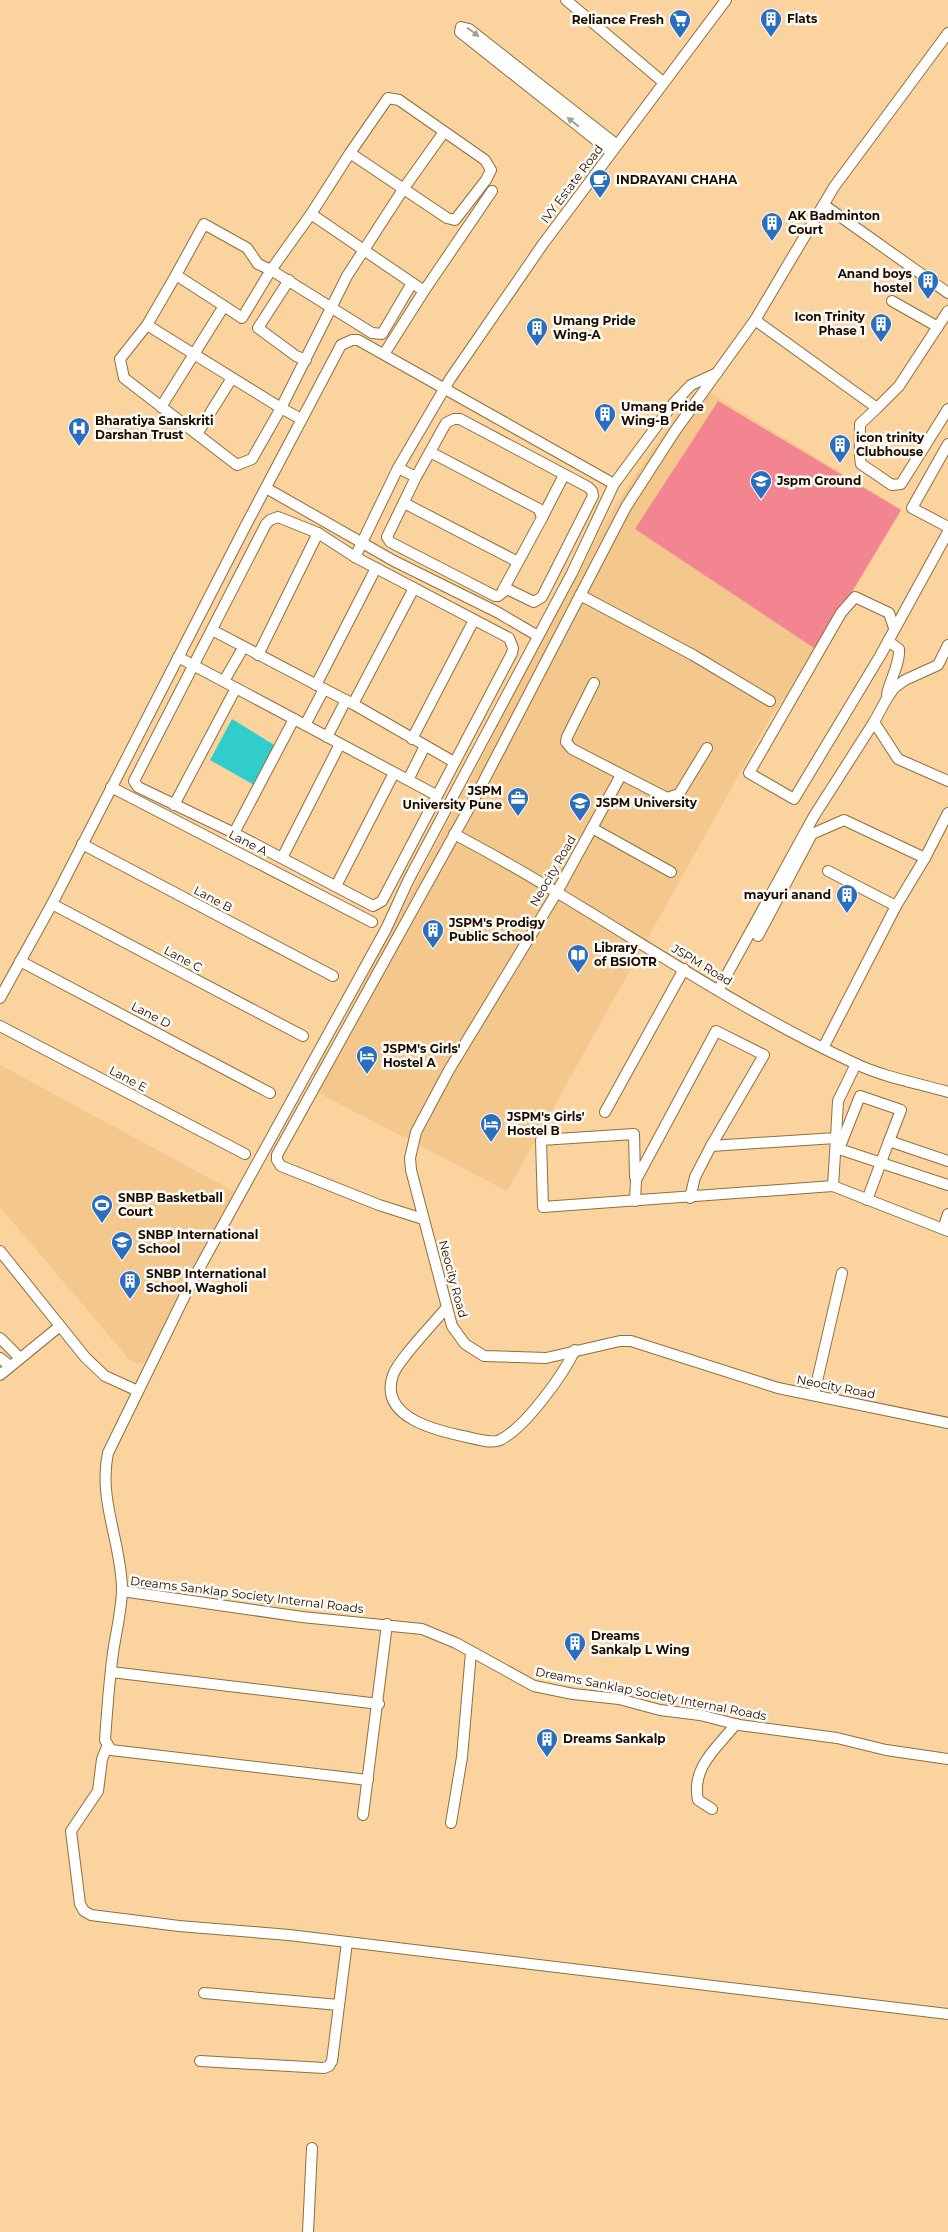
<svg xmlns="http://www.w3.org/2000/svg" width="948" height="2232" font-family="Montserrat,sans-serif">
<rect width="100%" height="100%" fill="#fad39e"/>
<g fill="#f4c88d">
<path d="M701,387L902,510L818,650L771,717L507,1191L309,1088L601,529L647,457L683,405Z"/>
<path d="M0,1065L235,1192L148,1360L144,1363L137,1364L129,1359L0,1207Z"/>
</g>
<path fill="#f38590" d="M718,401L901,510L817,650L635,529Z"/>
<path fill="#31cdcd" d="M232,719L279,748L258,787L210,760Z"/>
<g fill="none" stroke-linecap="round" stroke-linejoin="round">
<g stroke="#916e3b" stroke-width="12">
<g id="minor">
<path d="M566,0L663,82"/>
<path d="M611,152L465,36L460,32L461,27L469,29L617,145"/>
<path d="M350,153L388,98L399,100L485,160L491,170L486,180L455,220L447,218L350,153L311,214L271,270L372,333L382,334L412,283"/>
<path d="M824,205L948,293"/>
<path d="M311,214L424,291"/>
<path d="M289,280L258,328L296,356L306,360"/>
<path d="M892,301L938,327"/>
<path d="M755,320L877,408L860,424C860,433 859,460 861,464L892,485L901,484L948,409"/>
<path d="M147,325L176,275"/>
<path d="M384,354L424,291L492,191"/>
<path d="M161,407L224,306L176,275L204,224L247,248L258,264L271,270L242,318L224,306"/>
<path d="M877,408L899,386L948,311"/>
<path d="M301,419L281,408L147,325L120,359L124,378L237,465L252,459L281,408L347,276L404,188L444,132"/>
<path d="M197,434L232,378"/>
<path d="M948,444L912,508L948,527"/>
<path d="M430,452L539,509L542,518L503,590"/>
<path d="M398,468L416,477L446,423L454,419H460L588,487L592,491L593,496L542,597L534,602L507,589L498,596H495L390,542L387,537L416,477"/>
<path d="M266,488L394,561L497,612L538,636"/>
<path d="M404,503L518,562"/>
<path d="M278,517L318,533L355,557L509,638L513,648L512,653L382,901L373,906L234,833L138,787L134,781L266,524L270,520Z"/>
<path d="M542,518L564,475"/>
<path d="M355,557L398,468L450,379L543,244L726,0"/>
<path d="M414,588L353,704L454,762"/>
<path d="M580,595L693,655L770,701"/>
<path d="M894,628L889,613L855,597L841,613L749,773L794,799L880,656L948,532"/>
<path d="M212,630L353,704"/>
<path d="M258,655L318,533"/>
<path d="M178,657L436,795"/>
<path d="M224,681L243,648"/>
<path d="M594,683L567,737L566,742L572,749L667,798L679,794L707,748"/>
<path d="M316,685L376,568"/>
<path d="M887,694C890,680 900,664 899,649L888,641"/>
<path d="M874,722L898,759L948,781"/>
<path d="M305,725L324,689"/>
<path d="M327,737L346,700"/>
<path d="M412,739L474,620"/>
<path d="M621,775L557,892L449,1070L416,1132L410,1158L411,1170L452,1326L465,1344L484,1356L546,1358L620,1341H631L778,1388L948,1423"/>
<path d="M408,780L425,746"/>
<path d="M111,787L372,922"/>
<path d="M174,805L236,688"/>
<path d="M592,828L671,872"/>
<path d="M234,833L294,719"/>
<path d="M454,834C590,905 715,999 854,1063C883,1077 917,1083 948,1092"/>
<path d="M82,844L333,976"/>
<path d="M282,858L340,744"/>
<path d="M828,871L896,906"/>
<path d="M336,886L394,773"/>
<path d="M52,904L303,1036"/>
<path d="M758,936L812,834L844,820L925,858"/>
<path d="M20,961L270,1093"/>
<path d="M719,989L814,816L874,722L886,700L894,688L905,680L938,665L948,645"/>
<path d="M0,998L52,904L245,527L341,345L352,340H358L614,484"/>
<path d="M0,1026L245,1154"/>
<path d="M823,1048L896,906L925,858L948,813"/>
<path d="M605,1112L684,969"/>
<path d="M889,1141L901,1110L860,1096L839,1149L948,1185"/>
<path d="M635,1177L634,1134L541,1140L543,1207L833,1186L836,1138"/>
<path d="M833,1186L943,1229"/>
<path d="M690,1198L695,1177L711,1146"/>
<path d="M867,1200L889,1141L948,1161"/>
<path d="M635,1201L636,1180L716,1031L764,1055L711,1146L836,1138L838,1101L856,1064"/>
<path d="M423,1219L379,1205L281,1166L277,1160V1155L478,792L626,507L675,431L755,320L834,187L948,33"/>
<path d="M948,1231L943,1229L948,1214"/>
<path d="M0,1251L85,1357L105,1376L138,1391"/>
<path d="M447,1307C435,1322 398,1360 393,1375C378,1418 438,1431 467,1437C476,1439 491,1444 500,1440C525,1428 563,1375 575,1350"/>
<path d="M0,1338L20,1358"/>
<path d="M0,1358L10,1366"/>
<path d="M0,1375L60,1326"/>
<path d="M814,1394L842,1273"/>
<path d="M122,1591L302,1617L422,1629L456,1643L534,1686L573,1694L619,1699L660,1710L700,1715L739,1725L837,1738L886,1750L948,1759"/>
<path d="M111,1672L379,1704"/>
<path d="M107,1747L102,1759L98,1791L71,1831L80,1904L84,1911L91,1915L179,1926L289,1935L948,2014"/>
<path d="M368,1780L111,1750L105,1740C107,1711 109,1682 113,1653C116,1632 122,1609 122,1588C121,1542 98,1499 108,1453L189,1287L386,929L409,879L572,573L614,484L673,404L691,385L717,373"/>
<path d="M712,1809L698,1800C691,1767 717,1748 736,1724"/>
<path d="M363,1815L387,1624"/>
<path d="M451,1823L462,1757L471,1652"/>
<path d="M204,1993L339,2005"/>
<path d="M200,2061L324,2068L329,2066L332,2061L347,1942"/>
<path d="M308,2232L312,2148"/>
</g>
</g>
<use href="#minor" stroke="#fff" stroke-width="10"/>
</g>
<defs><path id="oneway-solid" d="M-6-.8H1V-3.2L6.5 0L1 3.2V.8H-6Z" transform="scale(1.25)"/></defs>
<g fill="#a39e99">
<use href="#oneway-solid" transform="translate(473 32) rotate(37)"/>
<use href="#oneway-solid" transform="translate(573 122) rotate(-142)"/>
</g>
<defs>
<g id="building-pin" transform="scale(1.125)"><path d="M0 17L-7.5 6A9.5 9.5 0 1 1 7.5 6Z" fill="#296ebf" stroke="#fefaf5"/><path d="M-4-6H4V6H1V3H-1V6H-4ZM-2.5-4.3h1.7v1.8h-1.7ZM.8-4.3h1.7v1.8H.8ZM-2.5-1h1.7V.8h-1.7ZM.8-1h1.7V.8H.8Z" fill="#fff"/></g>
<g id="supermarket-pin" transform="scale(1.125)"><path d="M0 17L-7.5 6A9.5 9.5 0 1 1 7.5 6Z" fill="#296ebf" stroke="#fefaf5"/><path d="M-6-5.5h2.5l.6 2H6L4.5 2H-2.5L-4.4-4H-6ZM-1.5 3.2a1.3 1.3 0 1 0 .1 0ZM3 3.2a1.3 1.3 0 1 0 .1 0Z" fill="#fff"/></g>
<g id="cafe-pin" transform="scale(1.125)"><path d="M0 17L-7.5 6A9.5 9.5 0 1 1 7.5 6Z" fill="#296ebf" stroke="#fefaf5"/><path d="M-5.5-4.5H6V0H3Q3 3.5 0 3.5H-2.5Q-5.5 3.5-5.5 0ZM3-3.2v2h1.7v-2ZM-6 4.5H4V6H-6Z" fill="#fff"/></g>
<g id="hospital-pin" transform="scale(1.125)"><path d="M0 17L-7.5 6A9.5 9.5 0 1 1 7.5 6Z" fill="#296ebf" stroke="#fefaf5"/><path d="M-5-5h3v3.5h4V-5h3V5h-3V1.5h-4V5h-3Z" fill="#fff"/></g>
<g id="university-pin" transform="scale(1.125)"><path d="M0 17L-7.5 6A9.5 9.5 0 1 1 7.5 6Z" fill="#296ebf" stroke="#fefaf5"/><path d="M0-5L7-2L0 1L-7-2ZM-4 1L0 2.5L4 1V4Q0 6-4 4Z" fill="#fff"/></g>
<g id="office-pin" transform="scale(1.125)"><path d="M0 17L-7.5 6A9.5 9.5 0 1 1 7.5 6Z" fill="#296ebf" stroke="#fefaf5"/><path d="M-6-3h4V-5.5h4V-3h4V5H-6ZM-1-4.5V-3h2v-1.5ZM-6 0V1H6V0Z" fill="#fff"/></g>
<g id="library-pin" transform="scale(1.125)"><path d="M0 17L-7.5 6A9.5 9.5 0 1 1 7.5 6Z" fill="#296ebf" stroke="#fefaf5"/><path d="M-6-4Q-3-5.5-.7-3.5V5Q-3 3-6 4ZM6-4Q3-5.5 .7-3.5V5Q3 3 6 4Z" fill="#fff"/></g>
<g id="hotel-pin" transform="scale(1.125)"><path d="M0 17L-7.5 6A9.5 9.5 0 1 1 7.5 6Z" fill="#296ebf" stroke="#fefaf5"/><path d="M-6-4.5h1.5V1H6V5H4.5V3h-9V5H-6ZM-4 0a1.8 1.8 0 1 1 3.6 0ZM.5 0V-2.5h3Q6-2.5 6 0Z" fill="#fff"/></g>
<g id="stadium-pin" transform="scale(1.125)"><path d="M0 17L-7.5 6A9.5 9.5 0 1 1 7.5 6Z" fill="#296ebf" stroke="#fefaf5"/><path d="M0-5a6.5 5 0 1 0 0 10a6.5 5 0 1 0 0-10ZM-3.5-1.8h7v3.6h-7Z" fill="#fff"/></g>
<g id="school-pin" transform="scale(1.125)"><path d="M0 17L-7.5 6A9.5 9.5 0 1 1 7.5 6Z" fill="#296ebf" stroke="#fefaf5"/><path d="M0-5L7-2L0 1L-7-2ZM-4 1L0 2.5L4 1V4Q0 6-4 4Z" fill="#fff"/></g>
</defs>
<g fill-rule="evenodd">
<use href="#building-pin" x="771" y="19"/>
<use href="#supermarket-pin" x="680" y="20"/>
<use href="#cafe-pin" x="600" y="180"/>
<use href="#building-pin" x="772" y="223"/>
<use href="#building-pin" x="928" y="281"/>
<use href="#building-pin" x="881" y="324"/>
<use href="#building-pin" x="537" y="328"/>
<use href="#building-pin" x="605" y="414"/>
<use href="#hospital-pin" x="79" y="428"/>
<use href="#building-pin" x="840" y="445"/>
<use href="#university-pin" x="761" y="481"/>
<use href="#office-pin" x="518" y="798"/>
<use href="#university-pin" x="580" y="803"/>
<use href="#building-pin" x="847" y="895"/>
<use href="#building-pin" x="433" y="930"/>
<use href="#library-pin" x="578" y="955"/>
<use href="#hotel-pin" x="367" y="1056"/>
<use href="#hotel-pin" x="491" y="1124"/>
<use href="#stadium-pin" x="102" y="1205"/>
<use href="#school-pin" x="122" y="1242"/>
<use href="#building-pin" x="130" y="1281"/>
<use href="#building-pin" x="575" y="1643"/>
<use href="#building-pin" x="547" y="1739"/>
</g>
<g text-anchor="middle" stroke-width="5" stroke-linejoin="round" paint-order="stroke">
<g font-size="12" font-weight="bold" fill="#1a0d00" stroke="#fefaf5" text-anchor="start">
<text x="787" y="23">Flats</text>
<text x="664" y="24" text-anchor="end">Reliance Fresh</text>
<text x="616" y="184">INDRAYANI CHAHA</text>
<text x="788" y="220">AK Badminton<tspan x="788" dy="14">Court</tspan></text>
<text x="912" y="278" text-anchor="end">Anand boys<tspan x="912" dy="14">hostel</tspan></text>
<text x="865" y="321" text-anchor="end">Icon Trinity<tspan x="865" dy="14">Phase 1</tspan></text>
<text x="553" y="325">Umang Pride<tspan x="553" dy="14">Wing-A</tspan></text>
<text x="621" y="411">Umang Pride<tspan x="621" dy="14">Wing-B</tspan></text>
<text x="95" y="425">Bharatiya Sanskriti<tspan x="95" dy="14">Darshan Trust</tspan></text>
<text x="856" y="442">icon trinity<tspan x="856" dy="14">Clubhouse</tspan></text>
<text x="777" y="485">Jspm Ground</text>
<text x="502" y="795" text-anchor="end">JSPM<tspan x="502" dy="14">University Pune</tspan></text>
<text x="596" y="807">JSPM University</text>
<text x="831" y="899" text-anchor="end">mayuri anand</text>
<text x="449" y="927">JSPM's Prodigy<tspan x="449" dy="14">Public School</tspan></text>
<text x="594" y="952">Library<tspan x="594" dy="14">of BSIOTR</tspan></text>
<text x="383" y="1053">JSPM's Girls'<tspan x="383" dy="14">Hostel A</tspan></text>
<text x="507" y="1121">JSPM's Girls'<tspan x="507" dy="14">Hostel B</tspan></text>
<text x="118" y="1202">SNBP Basketball<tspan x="118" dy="14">Court</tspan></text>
<text x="138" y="1239">SNBP International<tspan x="138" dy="14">School</tspan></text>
<text x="146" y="1278">SNBP International<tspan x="146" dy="14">School, Wagholi</tspan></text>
<text x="591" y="1640">Dreams<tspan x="591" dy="14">Sankalp L Wing</tspan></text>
<text x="563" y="1743">Dreams Sankalp</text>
</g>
<g font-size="12" fill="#1a0d00" stroke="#fefaf5">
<text transform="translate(572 184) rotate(-53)" y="4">IVY Estate Road</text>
<text transform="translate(248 843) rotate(27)" y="4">Lane A</text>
<text transform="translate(553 871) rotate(-60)" y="4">Neocity Road</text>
<text transform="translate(213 899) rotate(28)" y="4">Lane B</text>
<text transform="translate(183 959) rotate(28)" y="4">Lane C</text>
<text transform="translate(702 965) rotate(31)" y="4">JSPM Road</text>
<text transform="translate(151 1015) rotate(27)" y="4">Lane D</text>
<text transform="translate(128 1079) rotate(28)" y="4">Lane E</text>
<text transform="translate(453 1279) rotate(75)" y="4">Neocity Road</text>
<text transform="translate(836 1387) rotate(11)" y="4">Neocity Road</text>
<text transform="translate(247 1595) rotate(7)" y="4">Dreams Sanklap Society Internal Roads</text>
<text transform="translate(651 1694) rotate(11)" y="4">Dreams Sanklap Society Internal Roads</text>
</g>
</g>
</svg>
